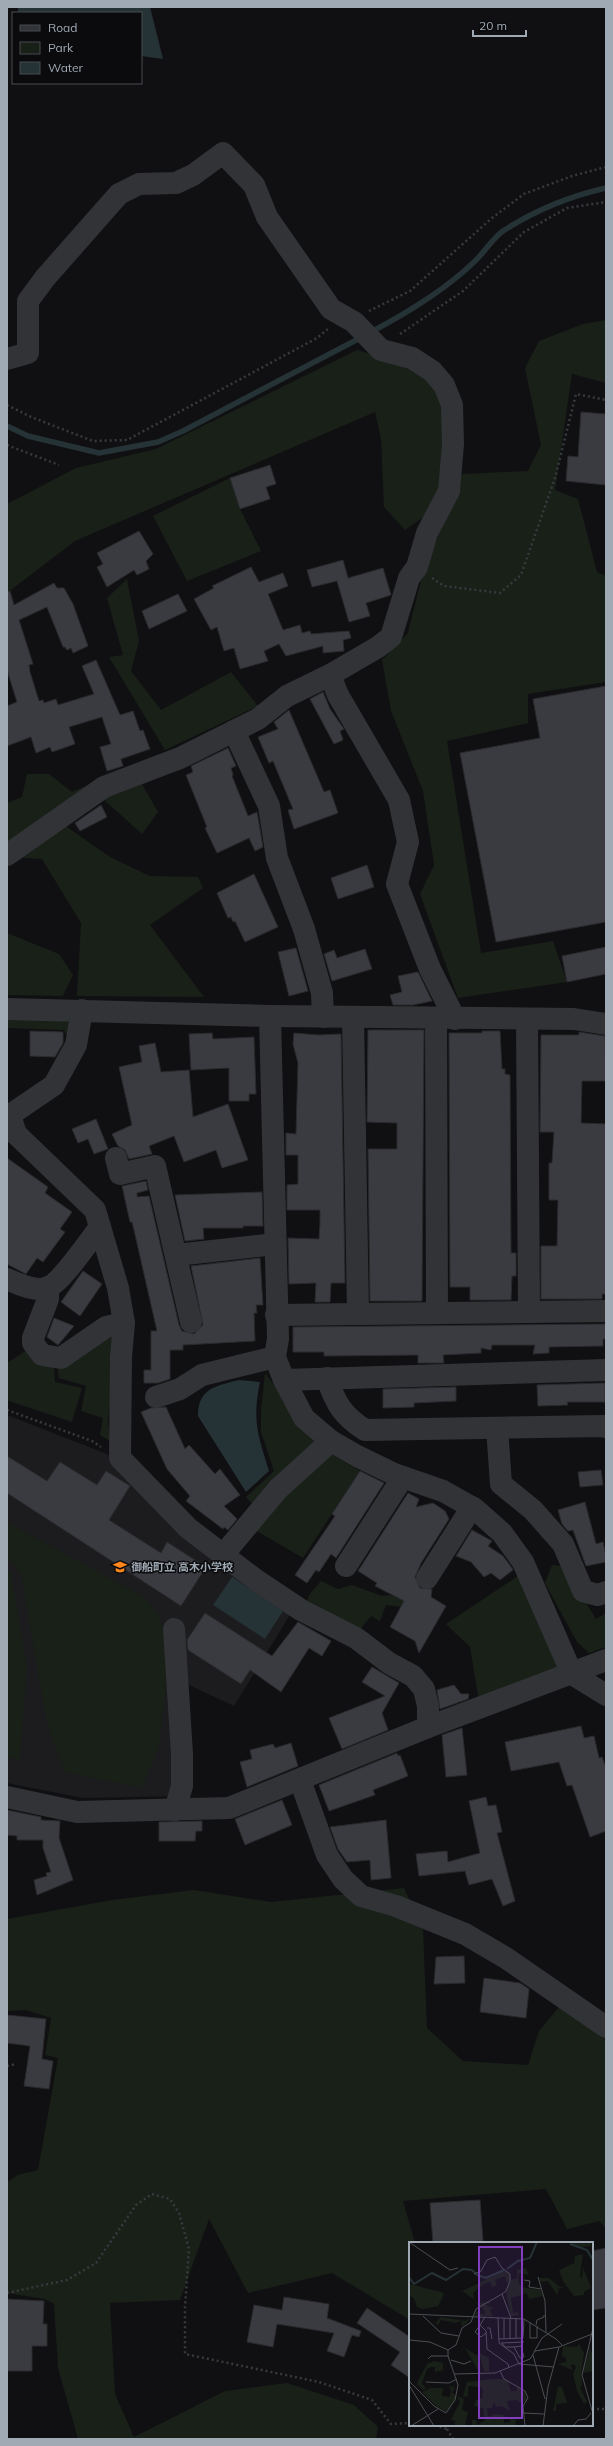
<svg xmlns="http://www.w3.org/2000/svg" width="613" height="2446" font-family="Mulish,'Noto Sans JP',sans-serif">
<rect width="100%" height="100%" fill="#101012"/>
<path fill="#1c1c1f" d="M7,1415L107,1454L172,1525L293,1610L234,1706L187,1684L185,1796L83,1798L7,1783Z"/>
<g fill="#182018">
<path d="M606,320V383L572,374L555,490L578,499L597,572L606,576V682L528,694V723L447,741L481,953L553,941L567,982L458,998L420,894L434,865L423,791L391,711L382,660L408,633L421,581L462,474L528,471L541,445L525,368L539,341L583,324Z"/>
<path d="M357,350L424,369L446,406L448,456L432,511L405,530L384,507L381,439L375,412L75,541L7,593V504L76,468L156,449Z"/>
<path d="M230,478L240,509L261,551L187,581L153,516Z"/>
<path d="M127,579L139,641L131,671L161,710L231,672L258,706L165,750L109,657L123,655L107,598Z"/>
<path d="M117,772L139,779L158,812L142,834L102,798L70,809L67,827L110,857L150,876L198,877L203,888L150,925L204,997L77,996L81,923L42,859L7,857V803L22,797L27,774H49L72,792Z"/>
<path d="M7,933L59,954L73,975L63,996L7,995Z"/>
<path d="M7,1017L64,1019L70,1023L66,1036L64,1030L7,1028Z"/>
<path d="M118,1330L108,1421L110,1441L100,1435L103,1418L81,1411L86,1386L59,1378L57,1362Z"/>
<path d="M30,1348L54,1367L55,1382L82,1388L72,1422L9,1401L7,1397V1363Z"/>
<path d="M265,1373L328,1452L360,1471L303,1558L253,1529V1505L246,1497L274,1471L261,1432V1410Z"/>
<path d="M7,1522L146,1598L160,1618L169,1662L159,1746L142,1788L64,1772L46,1720L21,1574L7,1557Z"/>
<path d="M552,1565L564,1566L596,1619L606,1613V1647L589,1653L577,1642L545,1583Z"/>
<path d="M7,1570L11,1573L27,1668L20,1760L7,1757Z"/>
<path d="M518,1576L560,1670L479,1701L470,1647L446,1624Z"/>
<path d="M321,1581L338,1589L352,1585L382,1596L391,1595L404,1601V1607L386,1605L380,1621L371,1616L359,1631L305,1607L309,1595Z"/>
<path d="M404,1888L423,1930L427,2028L463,2061L528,2065L539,2031L559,2007L606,2040V2229L599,2221L567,2229L546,2189L403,2201L415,2243H410V2320L332,2273L248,2293L209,2219L180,2300L110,2303L115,2394L134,2437L225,2391L287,2383L354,2405L378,2427L376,2439H78L58,2368L54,2304L45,2299L7,2293V2182L18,2175L38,2170L58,2058L45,2055L51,2018L26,2010L7,2011V1919L112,1900L194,1890L271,1902Z"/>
</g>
<g fill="#253236">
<path d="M18,7H150L163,59L141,56V13H18Z"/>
<path d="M239,1380L260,1382C252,1421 258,1435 269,1471L246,1492L198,1416C198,1388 216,1386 239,1380Z"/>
<path d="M232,1577L283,1611L265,1639L213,1605Z"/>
</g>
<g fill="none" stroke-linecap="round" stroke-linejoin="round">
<g stroke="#253236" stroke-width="5.5">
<path d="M371,332C407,313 444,291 474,262C484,253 492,239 503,231C534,211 570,196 606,188"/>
<path d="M7,426L28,436L99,453L158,442L183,431L362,337"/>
</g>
</g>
<g fill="#3a3b40" stroke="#2a2a2e">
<path d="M581,412L606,414V485L566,481L568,456L578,457Z"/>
<path d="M270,465L276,484L266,487L270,499L240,509L230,478Z"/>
<path d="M139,531L153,554L146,561L149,569L137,575L134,570L107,587L97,567L103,564L97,553Z"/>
<path d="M343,560L348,578L383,568L391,595L366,603L370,616L349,622L337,581L312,587L307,570Z"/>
<path d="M251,567L259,582L283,573L288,586L268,594L283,630L300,625L302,633L310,631L311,634L349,631L351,638L343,640L344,651L323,653V646L286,656L279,644L264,651L268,661L240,669L234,648L224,651L217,627L211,630L194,599L214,588L212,586Z"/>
<path d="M54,583L57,588H64L73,604L88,646L73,653L71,648L67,650L65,647H63L47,607L19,620L33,664L29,665L30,672L39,701L43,700L44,703L56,699L58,705L94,694L82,666L96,660L120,715L133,711L140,731L143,730L150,749L121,759L123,766L120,767L107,771L100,747L111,744L102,717L69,727L75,744L52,752L50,747L36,753L31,737L7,746V706L17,702L7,670V592L10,591L14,605Z"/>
<path d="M178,594L187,611L149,629L142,611Z"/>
<path d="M606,686V922L496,942L460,753L540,738L533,699Z"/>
<path d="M323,692L330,709L344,729L340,731L343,740L334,744L310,699Z"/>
<path d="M289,710L324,792L330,790L338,813L294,829L288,810L293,809L273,761L269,763L258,737L278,729L274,722Z"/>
<path d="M228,748L236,766L231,768L233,775L232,776L248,816L257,812L263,847L255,851L249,838L217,853L205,828L207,827L186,775L193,772L191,766Z"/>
<path d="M101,805L107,817L80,831L75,823Z"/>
<path d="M367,865L374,887L338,899L331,878Z"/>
<path d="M254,874L278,927L245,942L235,921L233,922L231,917L228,918L217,893Z"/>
<path d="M606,947V974L567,982L562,956Z"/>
<path d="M296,948L308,991L289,996L278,952Z"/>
<path d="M365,949L372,969L332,981L324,954L334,950L337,958Z"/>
<path d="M418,972L432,1001L413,1005H393L390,995L402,992L398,976Z"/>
<path d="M368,1030H424L422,1301H370L368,1149H397V1123L367,1122Z"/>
<path d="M30,1031L63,1032V1043L55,1057L30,1056Z"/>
<path d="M482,1031H500L502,1069H505V1074L510,1075L511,1253H516V1276H512L511,1300H470V1287H450L449,1033H482Z"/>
<path d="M579,1032L605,1036L606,1081H582L581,1123L606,1124V1294H602V1299H541V1246H557L558,1200H549V1163H552L554,1132H540L541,1035H579Z"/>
<path d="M212,1033L213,1039L254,1037L256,1094H249V1101H229V1068L191,1070L189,1034Z"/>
<path d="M294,1033L318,1035L341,1034L345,1283H331L330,1302H315L316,1283L289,1284L288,1238L319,1239L320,1224V1210H287V1185L298,1184V1155H286V1133L296,1134L298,1063L293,1044Z"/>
<path d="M155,1043L161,1072L189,1070L193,1117L228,1104L248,1160L222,1168L216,1150L184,1162L174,1136L149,1146L152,1154L129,1159L125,1150L118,1146L112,1134L132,1125L119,1067L142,1062L139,1046Z"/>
<path d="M96,1119L108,1149L94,1154L88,1139L78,1143L72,1129Z"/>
<path d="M7,1158L48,1187L45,1193L72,1212L60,1229L65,1232L43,1262L37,1258L26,1274L7,1264Z"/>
<path d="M146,1181L148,1190L137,1193V1197L149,1196L179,1325L182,1331L194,1334L203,1325L191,1266L260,1258L263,1305H256L257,1313H254L255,1341L183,1345V1350H170V1379L158,1383H144V1370H151V1331H157L134,1230L132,1222H130L122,1186Z"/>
<path d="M262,1192L263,1226H243V1228H203L204,1239L185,1241L175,1195Z"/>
<path d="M83,1271L102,1284L80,1316L61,1302Z"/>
<path d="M54,1318L74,1326L58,1345L47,1337Z"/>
<path d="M606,1324V1339H603V1346L549,1347V1353L533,1354L535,1345H492L491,1350L481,1348V1353L443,1355L444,1363H418V1355L324,1356V1352H293V1327Z"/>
<path d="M605,1383V1402H567L568,1405L538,1406L537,1385Z"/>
<path d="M456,1387V1401L414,1403V1407L383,1408V1389Z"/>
<path d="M166,1407L185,1449L189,1445L215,1474L220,1469L240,1495L224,1506L237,1519L228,1530L224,1527L223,1529L186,1501L190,1496L167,1469L141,1412L151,1408Z"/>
<path d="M7,1456L47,1481L60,1462L97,1485L106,1471L130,1486L109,1520L161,1553L167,1542L206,1567L181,1606L7,1493Z"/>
<path d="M601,1470L603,1485L580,1487L578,1472Z"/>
<path d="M360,1471L384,1483L336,1558L331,1554L319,1572L316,1570L307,1583L295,1575L335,1516L332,1514Z"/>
<path d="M408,1493L419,1499L416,1507L433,1503L445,1511L449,1519L421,1563L415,1577L420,1588L432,1589L431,1597L446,1606L419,1653L415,1641L390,1627L404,1601L375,1586L377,1583L358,1571Z"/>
<path d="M585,1502L596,1544L603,1542L606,1557V1562L586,1566L573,1530L568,1531L562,1524L558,1510Z"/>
<path d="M472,1530L492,1541L488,1546L503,1556L512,1568L513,1570L500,1580L491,1573L484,1577L471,1562L456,1556Z"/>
<path d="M205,1613L272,1656L298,1622L331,1641L322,1656L309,1648L281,1692L250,1670L241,1684L188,1650L187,1640Z"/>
<path d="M372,1667L399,1683L382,1713L388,1730L342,1749L329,1718L385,1696L362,1682Z"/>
<path d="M454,1685L461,1694H469L468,1699L440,1709L437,1690Z"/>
<path d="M581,1726L584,1738L594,1736L599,1758L602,1757L606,1768V1831L590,1837L572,1785L567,1786L559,1762L511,1771L505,1742Z"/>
<path d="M462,1728L467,1775L446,1777L442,1735Z"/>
<path d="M291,1743L298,1766L247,1787L240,1762L252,1759L250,1750L273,1744L275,1748Z"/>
<path d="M397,1753L398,1756L400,1755L408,1776L373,1790L375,1795L329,1811L319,1785Z"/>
<path d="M486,1797L488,1806L496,1805L502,1832L497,1833L515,1901L503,1906L492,1879L469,1885L465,1871L419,1876L416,1854L447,1851L448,1862L480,1853L469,1801Z"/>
<path d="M282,1800L292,1825L245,1845L235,1819Z"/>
<path d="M7,1810L41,1817V1820L60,1821L59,1838L73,1880L37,1895L34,1880L47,1876L46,1873L51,1872L43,1848V1840H17V1836L7,1835Z"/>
<path d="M386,1820L391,1878L371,1880L370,1860L347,1862L338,1849L330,1827Z"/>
<path d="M202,1821V1831H196L195,1841H159V1822Z"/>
<path d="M464,1956L465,1983L434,1984L436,1957Z"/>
<path d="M484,1978L520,1983L529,1989L526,2018L480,2012Z"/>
<path d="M7,2015L46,2019L42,2059L53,2061L49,2089L24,2086L30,2046L7,2043Z"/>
<path d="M480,2200L483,2241L433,2243L430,2203Z"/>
<path d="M606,2248V2308L592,2310V2251Z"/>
<path d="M284,2297L329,2304L327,2318L361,2331L359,2337L352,2335L344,2357L327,2351L334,2333L277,2324L273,2347L247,2342L254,2305L282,2310Z"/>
<path d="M7,2299L44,2301L43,2324H47V2346H32V2371H7Z"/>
<path d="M367,2308L410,2337V2378L391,2365L400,2352L357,2323Z"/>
</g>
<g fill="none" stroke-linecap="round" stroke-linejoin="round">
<g stroke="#373a3e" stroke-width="2.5" stroke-dasharray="2 3" stroke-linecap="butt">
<path d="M369,311L410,291L492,218L524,194L572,176L606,167"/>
<path d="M400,334L463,291L524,232L567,208L606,202"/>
<path d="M7,405L31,417L93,441L127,440L317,338L328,329"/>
<path d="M7,445L59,465"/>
<path d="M432,578L444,586L500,593L521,575L555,478L576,394L606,400"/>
<path d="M7,1410L92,1441L101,1447"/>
<path d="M7,2066L16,2064"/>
<path d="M7,2293L67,2280L96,2263L136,2205L152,2194L170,2199L179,2213L189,2249L185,2307V2354L319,2382L372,2400L391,2424L410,2423"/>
<path d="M592,2409H606"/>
<path d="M435,2425L447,2429L448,2425"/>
<path d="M447,2429L453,2439"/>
</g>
<g stroke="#313337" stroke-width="22">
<path d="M7,359L28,353V301L45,278L119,194L139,184L176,183L193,175L223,153L254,185L267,217L331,309L354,322L381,350L412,358L432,371L444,385L452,405L453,444L449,491L427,533L417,567L409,578L391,637L378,647L330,675L338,695L399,800L408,842L397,884L430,969L455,1019"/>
<path d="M234,731L269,806L277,858L304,929L322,993L323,1017"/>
<path d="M7,855L104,787L180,758L258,719L287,696L330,675"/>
<path d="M7,1009L270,1016L574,1019L606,1024"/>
<path d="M82,1010L76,1045L54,1085L10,1115L16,1134L95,1210L118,1288L124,1323L121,1357L120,1458L188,1528L256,1580L301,1610L356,1638L389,1663L413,1676L424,1689L428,1706V1727"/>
<path d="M270,1016L278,1339L275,1357L284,1380L304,1418L331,1441L357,1456L394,1474L443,1491L475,1509L502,1533L523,1562L572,1674L606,1695"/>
<path d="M353,1018L358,1313"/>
<path d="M436,1019L437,1313"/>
<path d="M527,1019L529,1312"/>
<path d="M116,1158L120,1174L155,1166L191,1322"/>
<path d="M176,1255L275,1244"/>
<path d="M7,1279C18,1284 37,1293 49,1287C63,1280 89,1241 100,1227"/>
<path d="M48,1287V1299L33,1338V1343L42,1355L61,1358L106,1327L124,1323"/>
<path d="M276,1315L606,1311"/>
<path d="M327,1378C335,1403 343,1416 365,1430L604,1426L606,1427"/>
<path d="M284,1380L606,1370"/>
<path d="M156,1397L180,1389L202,1375L275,1357"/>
<path d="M497,1428L501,1484L533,1510L563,1544L583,1591L598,1595L606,1592"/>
<path d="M223,1555L278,1489L331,1441"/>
<path d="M346,1566L403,1477"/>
<path d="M427,1578L472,1507"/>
<path d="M174,1629L182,1754V1786L175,1810"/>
<path d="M300,1780L327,1855L343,1879L361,1896L396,1906L465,1934L506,1958L606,2027"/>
<path d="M7,1797L77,1812L229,1808L428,1727L606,1660"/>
</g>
</g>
<defs>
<g id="school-bare" transform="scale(1.08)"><path d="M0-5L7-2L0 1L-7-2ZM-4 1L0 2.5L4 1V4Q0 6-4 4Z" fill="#ff861b" stroke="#0b0b0d" stroke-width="2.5" paint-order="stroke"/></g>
</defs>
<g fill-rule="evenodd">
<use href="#school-bare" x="120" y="1567"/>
</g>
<g text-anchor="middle" stroke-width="3" stroke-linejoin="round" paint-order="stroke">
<g font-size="11" font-weight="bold" fill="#a0aab4" stroke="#0b0b0d" text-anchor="start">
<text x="131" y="1571">御船町立 高木小学校</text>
</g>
</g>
<g transform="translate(409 2242)">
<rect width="184" height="184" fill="#101012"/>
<path d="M160,0H182V4L170,6ZM174,12L171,34L173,36L174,25L182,46L175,50V53L165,54L154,39L150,28L165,21L166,14ZM117,26L120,33L110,31L109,39L112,45L131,48L134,54L120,57L118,51L102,56L104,71L109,70L110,73L102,74L97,51L102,38L108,36V28ZM95,29L100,30L101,37L98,42L96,34L86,38L88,43L83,45L81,40L75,42L64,51L65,57L53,49ZM130,36H140L151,45H155L150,47L147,44L150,48L148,53L139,39L131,40ZM0,42L32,50L35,52L29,64L14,67L8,65L5,56L0,54ZM66,59L70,61L80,59V63L77,60L75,62L84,66L81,69L84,74H66L67,69L75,73L76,69ZM32,75L56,79L62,76L53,85L52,79L46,81L32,78L29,83L26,81ZM170,102L175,111L172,132L173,144L171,145L178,160L175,162L168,149L164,132L167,124L162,122L163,128L149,122L157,120V116L153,114L154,104L167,105ZM181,104L182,110H184V129L174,131ZM56,106L71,115L70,111L80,116V130L75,129L71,114V128L68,127ZM25,119L34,121V128L26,130V125H22L18,127L13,141L17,147L14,148L8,142L10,137L18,122ZM84,137H98L102,149H107L109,145L116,151L118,157L113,162L108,158L98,159L101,169L93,164L87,165L85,160L83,166H78L79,175L86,172L95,173V181L101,180V176L107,178L106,184H63V178H67L69,183L76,178L74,166L65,164L67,158L73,156L74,149L72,145L59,144V154L54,155L58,140ZM45,144V147L48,145L43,150L46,153V158L37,170L26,163L13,150L22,146H34L33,154L41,155L42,147L39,145ZM149,145H153L158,161L147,162V169H144ZM48,154L55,157L53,168L59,170L56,184H47L45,181L47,179L42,178L51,160Z" fill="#182018"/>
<path fill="none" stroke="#253236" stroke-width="2" d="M161,2L178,8L184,18M98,27L109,19L121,16L128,0M63,28L68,33L77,36L95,28M0,35L5,42L23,31L37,38L54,27L63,28"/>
<path fill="none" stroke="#4a4e53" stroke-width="1" d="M0,0L41,28L49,26M65,32L72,29L78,18L86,15L93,26L101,32V39L97,49L93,52L102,76M129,35L136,59L137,90M115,38L121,39L120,45L132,47M0,72L115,77L147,97L153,103M14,74L32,91L50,94M76,75L71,83L77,89L78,107L99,122L100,126M89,76L90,101L105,112L110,122L145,125M95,76V97M101,76V96M107,76V96M121,80V96H128V84M71,83L66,90L72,95L77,91M127,83L128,78L135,75V73M78,86H81L83,97M184,86L173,133L184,172M89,97L114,96L115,77M0,98L21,100L39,108M92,101L115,100M93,101L96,105H105L112,104L115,115L111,116L105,105M39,108L47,103L53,86L62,80L67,67L93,52M125,110L133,96L153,82M124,113L136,157M19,117L22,114H39M42,118L55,122L62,119M91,129L95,137L116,149L119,156L114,164L116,184M45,132L86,131L121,117L126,109L150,105L183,92M0,139L25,164L37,171L46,158L49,143L39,114V108M17,140L40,141L48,137M0,143L25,184M114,171L135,172M2,184L29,167M134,184L139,145L150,105M164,184L169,178L177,177L182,171"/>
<path fill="#813fbd" fill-opacity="0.15" stroke="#813fbd" stroke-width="2" d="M70,5H113V176H70Z"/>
<rect width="184" height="184" fill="none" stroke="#a0aab4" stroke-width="2"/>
</g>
<rect width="613" height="2446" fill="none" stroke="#a0aab4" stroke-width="16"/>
<rect x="12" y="12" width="130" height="72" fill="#0b0b0d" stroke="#474b50"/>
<rect x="20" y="25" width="20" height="6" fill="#313337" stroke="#474b50"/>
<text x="48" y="32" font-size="12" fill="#a0aab4">Road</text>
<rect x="20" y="42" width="20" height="12" fill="#182018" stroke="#474b50"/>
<text x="48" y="52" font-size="12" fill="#a0aab4">Park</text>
<rect x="20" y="62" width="20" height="12" fill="#253236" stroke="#474b50"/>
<text x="48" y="72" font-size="12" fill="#a0aab4">Water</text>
<path d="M473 30v6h53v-6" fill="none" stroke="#a0aab4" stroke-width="2"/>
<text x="479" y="30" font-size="12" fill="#a0aab4" stroke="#0b0b0d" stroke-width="3" paint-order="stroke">20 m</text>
</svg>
